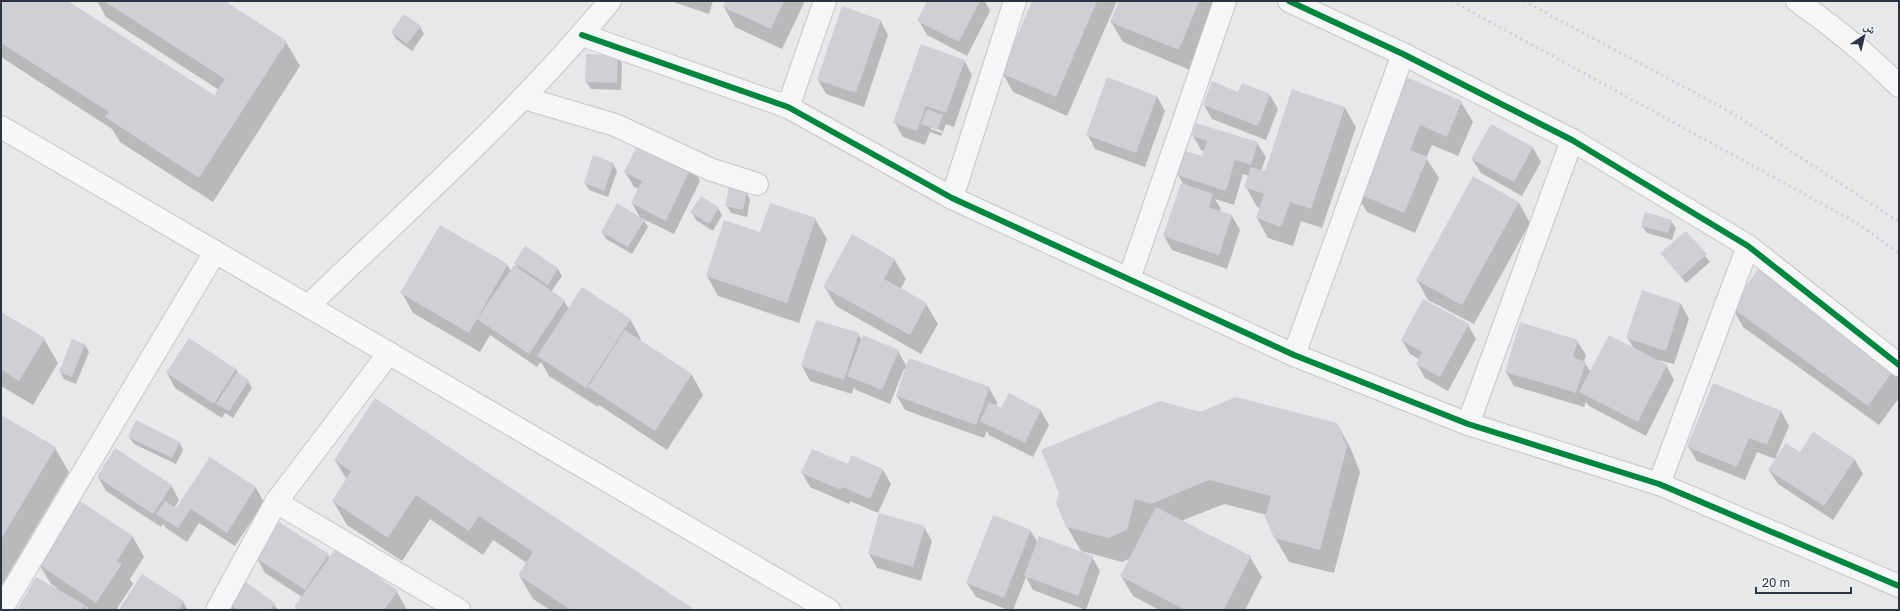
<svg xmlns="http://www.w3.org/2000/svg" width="1900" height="611" font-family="'Golos Text','Noto Naskh Arabic',sans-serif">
<rect width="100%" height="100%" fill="#e6e8ea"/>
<g fill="#0003" fill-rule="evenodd">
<path d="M1,1H66L215,97L219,90L106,17L97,1H223L286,42L300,66L213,202L120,142L112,129L1,57Z"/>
<path d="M671,1H713L709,14Z"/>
<path d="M726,1H805L782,49L735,27L724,7Z"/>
<path d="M929,1H985L990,11L967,56L927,35L919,21Z"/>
<path d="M1033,1H1117L1067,116L1013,92L1002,72Z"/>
<path d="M1120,1H1216L1190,70L1123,42L1111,22Z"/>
<path d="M880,20L888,35L864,107L826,94L818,80Z"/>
<path d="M420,27L424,34L412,51L396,39L392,32Z"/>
<path d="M617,57L622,64L621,90L591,89L586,82Z"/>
<path d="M964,60L972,75L954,127L946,124L941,136L930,132L925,145L903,137L895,123ZM931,126L942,131V133L931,129Z"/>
<path d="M1404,77L1461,102L1473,122L1458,156L1432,145L1426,158L1439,178L1415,233L1367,212L1355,192Z"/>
<path d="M1239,93L1270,95L1278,109L1266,140L1212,119L1204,105Z"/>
<path d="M1157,96L1165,111L1145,167L1095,149L1087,134Z"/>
<path d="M1345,108L1356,127L1322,228L1301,221L1293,246L1268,238L1257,218L1260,208L1257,207L1246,187L1249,176L1243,174L1234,205L1215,199L1221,209L1220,212L1232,216L1240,230L1227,269L1172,250L1164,236L1184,185L1178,175L1203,158L1205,152L1201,150L1193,136L1257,143L1266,157L1261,171L1265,172Z"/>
<path d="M1491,125L1533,148L1541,162L1522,196L1481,173L1472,159Z"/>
<path d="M613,164L617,171L608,197L589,190L585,183Z"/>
<path d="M692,166L700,181L674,234L643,219L648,227L632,254L606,239L602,232L640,218L632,203L639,189L634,187L625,172Z"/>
<path d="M1473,177L1519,203L1530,223L1474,324L1428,300L1417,280Z"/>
<path d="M746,192L750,199L747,217L731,213L727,206Z"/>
<path d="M718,208L722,215L713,231L696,220L692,212Z"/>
<path d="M815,219L827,239L799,323L718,296L707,276L725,221L761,233Z"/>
<path d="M1671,221L1676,228L1672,240L1647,233L1642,226Z"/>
<path d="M1686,232L1710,262L1686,283L1661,253Z"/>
<path d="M525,248L558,269L562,276L551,292L564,301L569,309L630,319L641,339L640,341L692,375L703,395L667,450L599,405L598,407L549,376L541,362L537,367L490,335L480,352L413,313L402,293L507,265L511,271H519L515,263Z"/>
<path d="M894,259L906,279L900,290L926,304L938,324L921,354L836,306L824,286Z"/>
<path d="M1643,292L1681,304L1689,319L1674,364L1653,359L1666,365L1674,380L1646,436L1589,406L1586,402L1584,407L1514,386L1506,372L1577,341L1586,355L1584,362L1591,372L1634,349L1627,337Z"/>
<path d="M1732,307L1899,374V398L1879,425L1743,327Z"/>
<path d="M1,313L44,339L58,363L33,405L1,386Z"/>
<path d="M1468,325L1476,339L1448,391L1425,378L1417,364L1419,359L1410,354L1402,340Z"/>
<path d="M858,334L862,340L898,351L907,367L989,388L997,402L996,407L1001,409L1009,395L1041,411L1049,425L1033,457L989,435L987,431L984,438L905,410L897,396L906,370L904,369L890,404L856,390L854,387L852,394L810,381L802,366Z"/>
<path d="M85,345L89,352L76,384L64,379L60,372Z"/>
<path d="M236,369L239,374L248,381L252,388L233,418L225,413L222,418L175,388L167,373Z"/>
<path d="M375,399L694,610H550L533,599L519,575L527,563L493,540L483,555L430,519L402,561L347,525L333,501L347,480L335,460Z"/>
<path d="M1781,411L1789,426L1775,459L1757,452L1745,480L1697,461L1688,446Z"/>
<path d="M1201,413L1337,424L1351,449L1360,472L1334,573L1289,562L1275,538L1267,515L1224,504L1181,521L1250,557L1262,577L1245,610H1159L1133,596L1121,576L1131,558L1122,562L1081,551L1067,527Z"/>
<path d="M1,416L55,448L69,472L1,586Z"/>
<path d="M1814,433L1855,460L1863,474L1833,520L1778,484L1769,470L1801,454Z"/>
<path d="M129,437L179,442L183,450L176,464L134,444Z"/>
<path d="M852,457L883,470L891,484L878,513L850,501L849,504L810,487L802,473L848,465Z"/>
<path d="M210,458L256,488L264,502L235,546L199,523L187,542L166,528L163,524L161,527L106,491L98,477L171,485L179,500L174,508L177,509Z"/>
<path d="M80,502L133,537L144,557L130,579L133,584L116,610H90L85,606L87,610H20L19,608L57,588L51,584L39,564Z"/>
<path d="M924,527L932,541L921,581L877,568L869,554Z"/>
<path d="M1030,530L1038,543L1092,557L1100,571L1086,610L1033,590L1026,577L1013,610H1008L976,597L967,583Z"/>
<path d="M328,555L330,559L397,592L407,610H297L295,607L302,597L265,573L257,558Z"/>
<path d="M225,600L274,604L278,610H231Z"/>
<path d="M183,602L188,610H122L121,608Z"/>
</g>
<g fill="#ced0d3">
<path d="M1,1H68L214,95L225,79L104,1H225L287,41L199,178L105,117L109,112L1,43Z"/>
<path d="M725,1H784L771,29L723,7Z"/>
<path d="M927,1H980L959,42L917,21Z"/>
<path d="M1032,1H1097L1056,97L1001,73Z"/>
<path d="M1119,1H1199L1179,50L1110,22Z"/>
<path d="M842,6L881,20L856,93L817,80Z"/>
<path d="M404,14L421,26L407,44L391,32Z"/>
<path d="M921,44L965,60L946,113L926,106L917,131L893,123Z"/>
<path d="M586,54L618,56L617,83L585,82Z"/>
<path d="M1404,76L1462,101L1447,137L1420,125L1410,150L1428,157L1404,213L1354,192Z"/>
<path d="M1107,77L1157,96L1136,153L1086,135Z"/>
<path d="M1212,81L1238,92L1242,83L1270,94L1258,126L1203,105Z"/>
<path d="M1292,89L1345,107L1311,209L1290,202L1281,227L1256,218L1264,194L1244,187L1251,167L1265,171Z"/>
<path d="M927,109L943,115L937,130L921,124Z"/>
<path d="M1196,123L1258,142L1251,165L1235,160L1226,191L1177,175L1185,151L1202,156L1207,141L1192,136Z"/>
<path d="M1491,124L1533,147L1514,182L1471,159Z"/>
<path d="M640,140L692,165L666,221L631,203L642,181L624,172Z"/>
<path d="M593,155L614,163L604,191L584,183Z"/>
<path d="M1473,176L1519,202L1462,305L1416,280Z"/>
<path d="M1181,183L1213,194L1209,207L1232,215L1219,255L1163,236Z"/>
<path d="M729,187L747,191L743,210L725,206Z"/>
<path d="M701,196L719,207L709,224L690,212Z"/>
<path d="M617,203L645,220L628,247L601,232Z"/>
<path d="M770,203L816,218L787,303L706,276L724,220L760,232Z"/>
<path d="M1645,212L1672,220L1668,233L1641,226Z"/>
<path d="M440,225L508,264L469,333L400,293Z"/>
<path d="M1686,231L1707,254L1681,277L1660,253Z"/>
<path d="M852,234L895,259L884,279L927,303L910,335L823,287Z"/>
<path d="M525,246L558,268L548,285L514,263Z"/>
<path d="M514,265L565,300L529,354L477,319Z"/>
<path d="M1759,268L1896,367L1868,406L1731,307Z"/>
<path d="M582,287L631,319L586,388L537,356Z"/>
<path d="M1642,290L1681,303L1666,351L1626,338Z"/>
<path d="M1423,299L1469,324L1440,377L1416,364L1422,352L1401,340Z"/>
<path d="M1,312L45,338L19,381L1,370Z"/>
<path d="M816,320L859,333L844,380L801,366Z"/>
<path d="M1520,322L1578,340L1573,357L1586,362L1576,393L1505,372Z"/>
<path d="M625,330L692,374L655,431L588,387Z"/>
<path d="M863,335L899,350L882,390L847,376Z"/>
<path d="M1609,335L1667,365L1638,422L1579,392Z"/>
<path d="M189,338L236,369L214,404L166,373Z"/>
<path d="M72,339L85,344L72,377L59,372Z"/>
<path d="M909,358L990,387L976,425L896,396Z"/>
<path d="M237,372L249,380L229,411L216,404Z"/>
<path d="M1713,383L1781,411L1767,445L1749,438L1737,467L1687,447Z"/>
<path d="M1009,393L1041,410L1025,443L980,421L989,402L1001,408Z"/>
<path d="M1236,397L1337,423L1347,447L1320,550L1274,538L1265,517L1271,496L1209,480L1151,504L1135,499L1127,530L1108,538L1066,527L1056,503L1059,493L1041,450L1160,401L1200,412Z"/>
<path d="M375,398L695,610H571L518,575L533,552L479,516L469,531L416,495L388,538L332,501L351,471L334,460Z"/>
<path d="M1,415L56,447L1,539Z"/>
<path d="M136,420L180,442L172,458L128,437Z"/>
<path d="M1813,432L1855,459L1824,506L1768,470L1786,443L1800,452Z"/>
<path d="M115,448L172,485L153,514L97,477Z"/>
<path d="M812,449L848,464L851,455L883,469L870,499L842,487L841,490L801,473Z"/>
<path d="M210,457L256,487L227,533L191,509L178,528L156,514L165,501L176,508Z"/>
<path d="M80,501L133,536L117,561L122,564L96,603L38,564Z"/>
<path d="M1156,507L1251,556L1224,610H1185L1120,576Z"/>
<path d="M879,513L925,526L913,567L868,554Z"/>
<path d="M993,515L1031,530L1004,598L966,583Z"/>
<path d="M279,522L329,554L305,590L256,558Z"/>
<path d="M1039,536L1093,556L1078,596L1024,576Z"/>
<path d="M337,547L398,591L384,610H298L294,607Z"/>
<path d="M142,574L184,601L178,610H123L120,608Z"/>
<path d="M36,577L85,605L82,610H21L18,608Z"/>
<path d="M240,578L275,603L270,610H238L224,600Z"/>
</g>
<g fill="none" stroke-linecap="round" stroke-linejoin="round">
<g stroke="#c4c6c8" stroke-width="24">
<g id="minor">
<path d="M1289,1L1403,54L1572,140L1748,246L1899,365"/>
<path d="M1797,1C1833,26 1868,55 1899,86"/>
<path d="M582,35L788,107L952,198L1294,355L1468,424L1659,484L1899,586"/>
<path d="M524,98L615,125L712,170L757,184"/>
<path d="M788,107L825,1"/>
<path d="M952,198L1015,1"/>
<path d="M1129,279L1225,1"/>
<path d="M308,306C411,207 519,111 610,1"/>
<path d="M1294,355L1403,54"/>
<path d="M1468,424L1572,140"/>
<path d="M1659,484L1748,246"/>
<path d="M276,502L459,610"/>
<path d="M1,610L215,252"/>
<path d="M217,610L276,502L389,353"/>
</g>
</g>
<g stroke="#c2c5c8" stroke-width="24">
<path id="primary" d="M1,127L829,610"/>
</g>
<use href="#minor" stroke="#f5f6f7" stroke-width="22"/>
<use href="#primary" stroke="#f8f8f8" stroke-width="22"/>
<g stroke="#cecfd2" stroke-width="3" stroke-dasharray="2 4" stroke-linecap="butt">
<path d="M1452,1L1857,223L1899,253"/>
<path d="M1524,1L1734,114L1899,222"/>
</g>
<g stroke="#f4f6f9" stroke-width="8">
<g id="cycleway">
<path d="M1289,1L1403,54L1572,140L1748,246L1899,365"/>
<path d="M582,35L788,107L952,198L1294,355L1468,424L1659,484L1899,586"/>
</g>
</g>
<use href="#cycleway" stroke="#00873e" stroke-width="6"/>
</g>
<rect width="1900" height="611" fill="none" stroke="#2b3445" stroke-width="4"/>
<g transform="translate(1864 36) rotate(35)" stroke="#f4f6f9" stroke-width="3" paint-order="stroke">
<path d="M0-3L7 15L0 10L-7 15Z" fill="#2b3445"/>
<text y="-6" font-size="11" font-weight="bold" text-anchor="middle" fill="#2b3445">ش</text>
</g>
<path d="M1756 587v6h95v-6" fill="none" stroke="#2b3445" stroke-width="2"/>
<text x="1762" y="587" font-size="12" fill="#2b3445" stroke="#f4f6f9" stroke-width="3" paint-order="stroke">20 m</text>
</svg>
